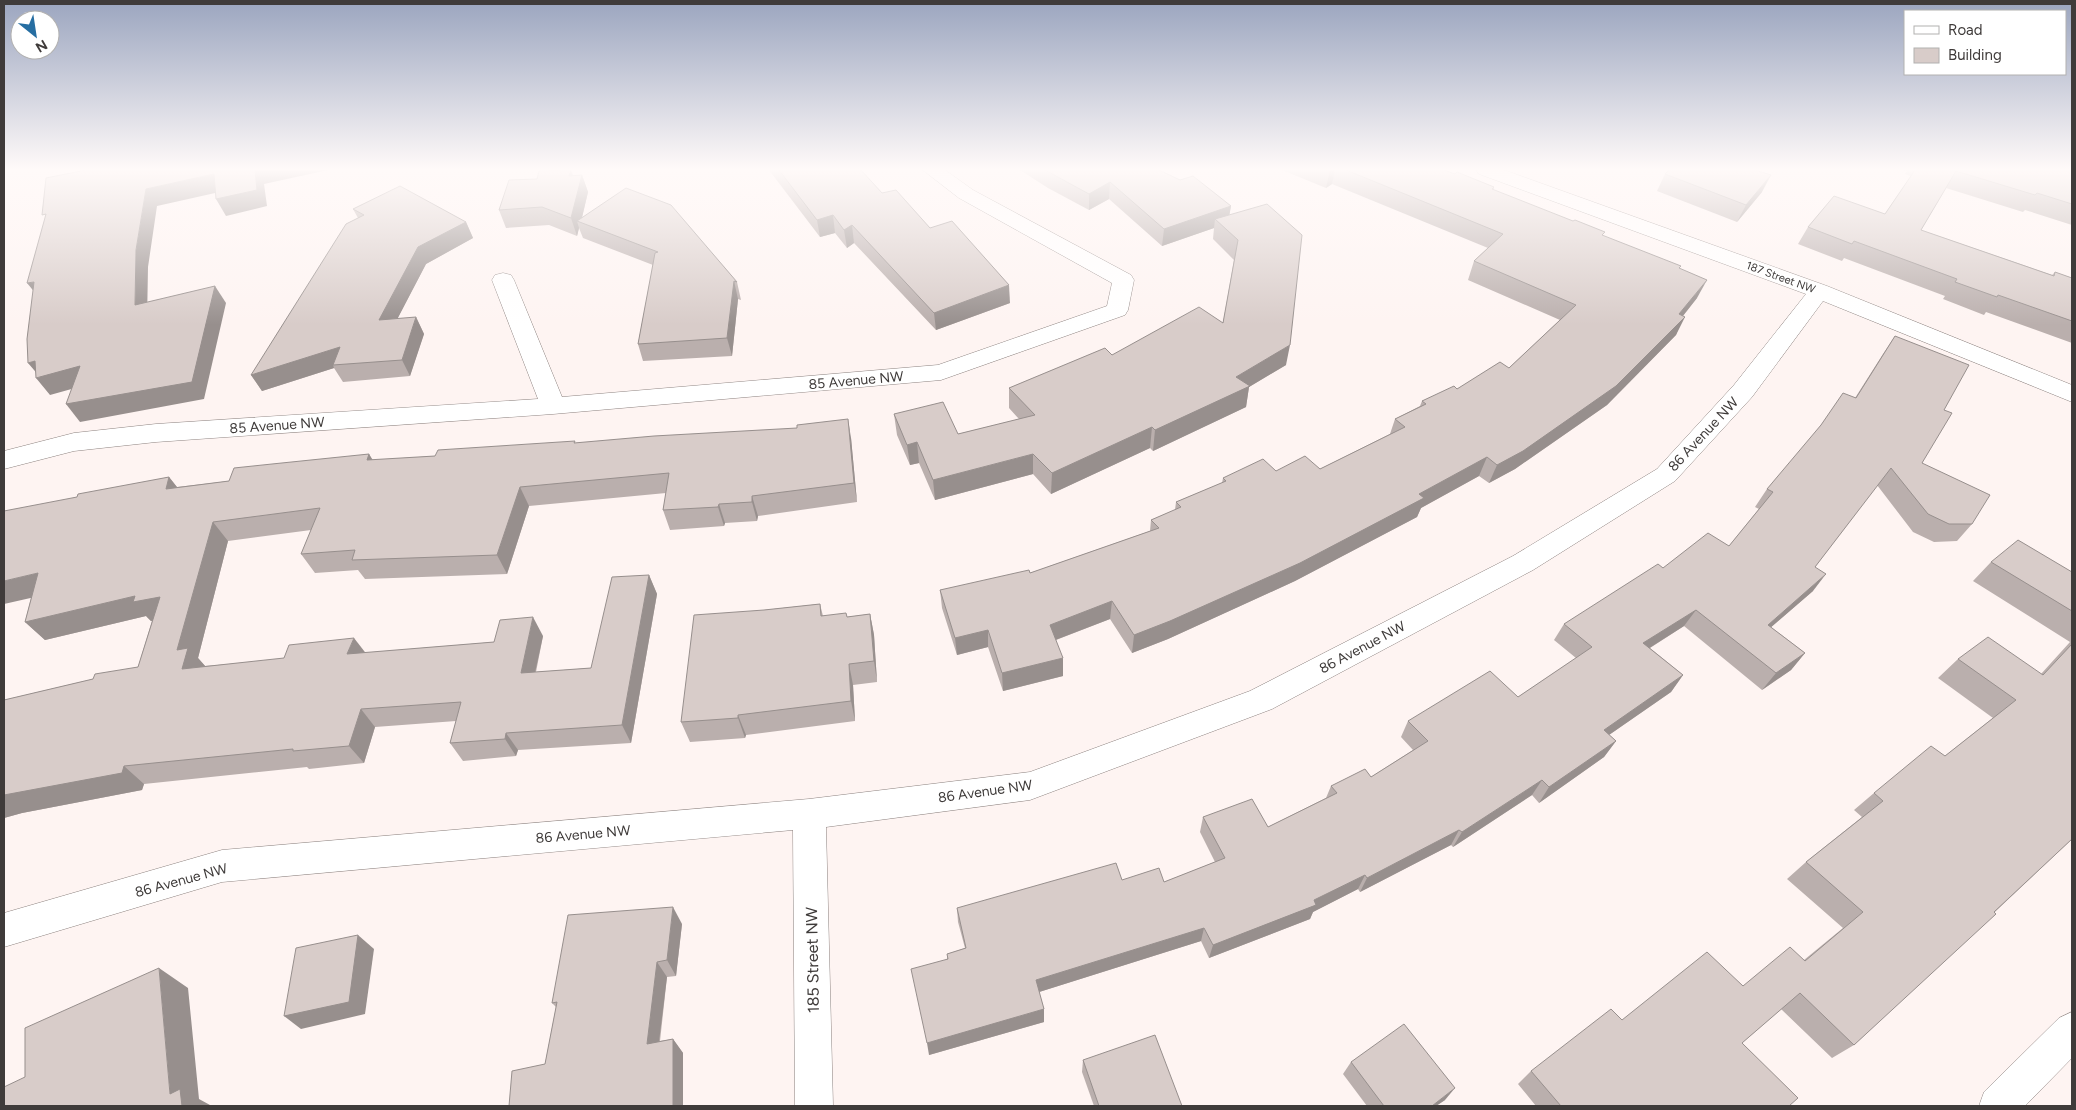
<svg xmlns="http://www.w3.org/2000/svg" width="2076" height="1110" font-family="Figtree,sans-serif">
<rect width="100%" height="100%" fill="#fef4f2"/>
<g fill="none" stroke-linecap="round" stroke-linejoin="round">
<g stroke="#8d8380" stroke-width="1">
<g id="minor">
<path d="M923,170H945L973,190L1131,275L1134,280L1128,310L1125,315L941,380L553,414L156,442L74,451L4,469V451L74,433L156,424L538,399L492,280L495,275L503,273L511,275L514,280L562,397L938,365L1107,306L1112,283L959,198Z"/>
<path d="M1476,170H1504L1827,286L2072,385V402L1823,301L1752,397L1675,481L1533,570L1272,709L1030,800L826,827L833,1106H795L793,830L222,882L4,947V913L222,850L809,799L1030,772L1250,691L1513,556L1657,469L1734,385L1806,294L1479,174Z"/>
<path d="M2072,1012V1058L2025,1106H1979L1984,1092L2059,1018Z"/>
</g>
</g>
<use href="#minor" fill="#fff" fill-rule="evenodd"/>
</g>
<g fill="#baafad">
<path d="M769,170H861L882,193L930,228L1010,303L936,330L854,243L847,248L835,233L820,237Z"/>
<path d="M1020,170H1159L1231,206L1229,215L1286,365L1249,387L1246,407L1153,451L1150,448L1051,494L1033,474L935,500L919,463L910,465L897,435L894,414L958,434L1019,419L1009,408V388L1112,355L1223,323L1234,260L1213,239L1214,228L1162,246L1109,199L1089,210L1048,188Z"/>
<path d="M1282,170H1444L1494,187V190L1679,269L1697,298L1683,316L1676,335L1607,405L1515,469L1489,483L1479,476L1421,508L1417,517L1295,581L1168,639L1132,653L1110,619L1056,640L1063,676L1003,691L988,647L957,655L942,608L940,590L1030,573L1150,531L1151,520L1175,510L1176,502L1222,483L1223,478L1276,471L1320,469L1390,434L1395,419L1420,406L1422,401L1457,389L1509,368L1560,320L1468,280L1474,261L1488,248L1332,184L1326,188Z"/>
<path d="M1902,170H2072V225L2025,210L2023,212L1946,188L1921,230L2052,275L2055,272L2072,278V343L1986,312L1984,315L1943,299L1945,296L1844,258L1842,261L1798,244L1808,227L1885,214L1911,176L1905,174L1907,171Z"/>
<path d="M1665,174L1762,192L1737,222L1657,191Z"/>
<path d="M582,175L588,192L582,217L737,282L741,300L738,299L732,356L643,361L638,344L653,265L583,238L579,228L577,236L549,225L506,228L499,210L573,176Z"/>
<path d="M353,209L466,222L473,238L426,264L397,319L416,317L424,334L410,376L343,382L334,368L262,391L251,375L358,218Z"/>
<path d="M1895,336L1944,410L1922,463L1972,524L1957,541L1934,542L1913,532L1877,485L1815,567L1813,591L1771,627L1805,653L1791,670L1762,690L1684,626L1650,648L1683,675L1671,692L1609,735L1616,741L1604,757L1539,803L1532,795L1453,847L1451,845L1360,892L1358,889L1313,912L1310,919L1209,958L1201,941L1039,992L1044,1009V1022L929,1055L947,959V954L965,948L958,922L957,908L1122,880L1164,882L1215,862L1200,832L1203,817L1268,827L1326,798L1331,786L1371,777L1413,750L1401,737L1408,721L1518,697L1576,658L1554,640L1564,624L1663,568L1729,546L1759,509L1755,507L1767,489L1855,398L1883,354Z"/>
<path d="M851,438L857,502L758,516L757,521L725,523L724,526L670,530L663,510L666,493L529,506L507,574L365,579L358,570L315,573L301,554L311,530L228,541L198,658L205,666L494,642L543,636L536,672L591,668L649,575L657,594L631,743L518,750L516,756L463,761L450,743L456,721L375,727L364,763L309,769L307,767L144,784L142,790L22,813L4,818V700L93,679L138,667L152,621H151L146,616L45,640L25,622L31,598L77,497L169,477L177,487L229,481L369,454L372,460L435,456L576,443Z"/>
<path d="M1991,562L2072,572V839L1854,1045L1832,1058L1781,1009L1742,1043L1789,1106H1536L1518,1084L1531,1071L1622,1020L1743,986L1804,960L1843,928L1787,879L1806,862L1862,817L1854,810L1874,793L1945,756L1993,718L1938,678L1958,659L2041,674L2070,642L1973,581Z"/>
<path d="M820,604L823,616L847,617L870,614L874,635L877,682L853,685L855,721L746,735L745,738L690,742L681,722L764,610Z"/>
<path d="M682,924L676,976L667,977L660,1041L673,1039L683,1053V1106H509L545,1064L556,1007L552,1003Z"/>
<path d="M1083,1060L1182,1106H1094L1082,1072Z"/>
<path d="M1351,1062L1445,1100L1436,1106H1367L1343,1074Z"/>
</g>
<g fill="#978f8d">
<path d="M255,170H328L264,184L267,206L226,216L216,199Z"/>
<path d="M571,170L577,187L569,176Z"/>
<path d="M1331,170H1335L1332,184L1326,188L1330,170Z"/>
<path d="M214,174L224,191L157,206L148,267L147,322L135,305L136,250L146,189Z"/>
<path d="M582,175L588,192L581,222L577,221L579,228L577,236L571,218Z"/>
<path d="M1771,175L1762,192L1737,222L1746,205Z"/>
<path d="M1110,182L1109,199L1089,210V194Z"/>
<path d="M1231,206L1228,223L1215,219L1214,228L1162,246L1164,229Z"/>
<path d="M833,215L835,233L820,237L817,220Z"/>
<path d="M466,222L473,238L426,264L388,337L379,320L418,247Z"/>
<path d="M852,225L854,243L847,248L844,230Z"/>
<path d="M1707,280L1697,298L1670,332L1679,314Z"/>
<path d="M734,281L738,299L732,356L727,338Z"/>
<path d="M34,282L41,300L27,283Z"/>
<path d="M1009,285L1010,303L936,330L934,313Z"/>
<path d="M215,286L226,303L204,399L80,422L66,404Z"/>
<path d="M416,317L424,334L410,376L402,360Z"/>
<path d="M1685,317L1676,335L1607,405L1515,469L1489,483L1497,465Z"/>
<path d="M1290,345L1286,365L1249,387L1246,407L1153,451L1155,430L1236,377Z"/>
<path d="M340,347L333,365L334,368L262,391L251,375Z"/>
<path d="M35,361L80,366L93,383L50,395L36,378L40,377L28,363Z"/>
<path d="M848,419L851,438L857,502L854,483Z"/>
<path d="M1152,427L1150,448L1051,494L1052,473Z"/>
<path d="M917,442L919,463L910,465L907,445Z"/>
<path d="M369,454L381,473L367,460Z"/>
<path d="M1033,454V474L935,500L933,480Z"/>
<path d="M1487,457L1479,476L1421,508L1417,517L1295,581L1168,639L1132,653L1134,635L1419,494Z"/>
<path d="M169,477L184,496L166,489Z"/>
<path d="M520,487L529,506L507,574L497,555Z"/>
<path d="M752,496L758,516L757,521L752,502Z"/>
<path d="M719,504L725,523L724,526L718,507Z"/>
<path d="M213,522L228,541L198,658L206,667L182,669L177,650Z"/>
<path d="M38,573L57,592L4,604V581Z"/>
<path d="M1826,574L1813,591L1755,641L1768,625Z"/>
<path d="M649,575L657,594L631,743L622,725Z"/>
<path d="M135,596L160,597L177,616L151,621L146,616L45,640L25,622Z"/>
<path d="M1112,601L1110,619L1050,642V625Z"/>
<path d="M1696,610L1684,626L1632,659L1643,643Z"/>
<path d="M870,614L874,635L877,682L874,661Z"/>
<path d="M533,617L543,636L531,691L521,673Z"/>
<path d="M988,630V647L957,655L955,638Z"/>
<path d="M354,638L368,656L347,654Z"/>
<path d="M1805,653L1791,670L1762,690L1776,673Z"/>
<path d="M1063,658V676L1003,691L1002,673Z"/>
<path d="M849,664L853,685L855,721L851,701Z"/>
<path d="M1683,675L1671,692L1593,746L1604,730Z"/>
<path d="M361,709L375,727L364,763L349,746Z"/>
<path d="M738,715L746,735L745,738L738,718Z"/>
<path d="M506,733L518,750L516,756L505,739Z"/>
<path d="M1616,741L1604,757L1539,803L1549,787Z"/>
<path d="M124,766L144,784L142,790L22,813L4,818V795Z"/>
<path d="M1542,780L1532,795L1453,847L1462,832Z"/>
<path d="M1459,830L1451,845L1360,892L1367,878Z"/>
<path d="M1365,875L1358,889L1313,912L1310,919L1209,958L1213,945L1314,900Z"/>
<path d="M673,907L682,924L676,976L667,960Z"/>
<path d="M1204,928L1201,941L1036,993V980Z"/>
<path d="M358,935L374,949L365,1014L301,1029L284,1016Z"/>
<path d="M657,962L667,977L657,1058L647,1044Z"/>
<path d="M159,968L188,988L199,1099L210,1105V1106H182L170,1094Z"/>
<path d="M1044,1009V1022L929,1055L927,1043Z"/>
<path d="M673,1039L683,1053V1106H673Z"/>
<path d="M1455,1088L1445,1100L1436,1106H1432Z"/>
</g>
<g fill="#d8ccc9" stroke="#978f8d">
<path d="M86,170H255L257,190L216,199L214,174L146,189L136,250L135,305L215,286L192,382L66,404L80,366L36,378L35,361L28,363L27,339L34,282L27,283L46,214L42,215L46,178Z"/>
<path d="M571,170L569,176L582,175L571,218L542,207L499,210L509,180L537,179L539,171Z"/>
<path d="M779,170H861L882,193L896,190L930,228L952,221L1009,285L934,313L852,225L844,230L833,215L817,220Z"/>
<path d="M1045,170H1159L1180,180L1193,176L1231,206L1164,229L1110,182L1089,194Z"/>
<path d="M1346,170H1444L1455,174L1457,172L1494,187L1492,189L1573,221L1575,220L1605,232L1602,235L1681,266L1679,268L1707,280L1679,314L1685,317L1616,386L1523,451L1497,465L1487,457L1419,494L1424,498L1300,563L1170,621L1134,635L1112,601L1050,625L1063,658L1002,673L988,630L955,638L940,590L1029,570L1030,573L1159,528L1151,520L1181,507L1176,502L1226,481L1223,478L1263,459L1276,471L1305,456L1320,469L1405,427L1395,419L1426,404L1422,401L1454,386L1457,389L1500,362L1509,368L1576,305L1474,261L1503,234Z"/>
<path d="M1669,170H1755L1771,175L1746,205L1665,174Z"/>
<path d="M1915,170H2072V204L2037,193L2035,195L1956,171L1921,230L2054,276L2055,272L2072,278V321L1998,295L1997,297L1955,282L1957,279L1854,241L1852,244L1808,227L1834,196L1885,214Z"/>
<path d="M400,186L466,222L418,247L379,320L416,317L402,360L333,365L340,347L251,375L346,224L364,215L353,209Z"/>
<path d="M626,188L671,205L737,282L734,281L727,338L638,344L655,253L658,252L577,221Z"/>
<path d="M1267,204L1302,235L1290,345L1236,377L1250,386L1155,430L1152,427L1052,473L1033,454L933,480L917,442L907,445L894,414L943,402L958,434L1035,415L1009,388L1105,348L1112,355L1199,307L1223,323L1238,240L1215,219Z"/>
<path d="M1895,336L1969,365L1944,410L1952,413L1922,463L1990,495L1972,524H1949L1928,514L1891,468L1815,567L1826,574L1768,625L1805,653L1776,673L1696,610L1643,643L1683,675L1604,730L1616,741L1549,787L1542,780L1462,832L1459,830L1367,878L1365,875L1314,900L1316,905L1213,945L1204,928L1036,980L1044,1009L927,1043L911,969L948,959L947,954L966,948L957,908L1116,863L1122,880L1159,868L1164,882L1225,858L1203,817L1252,799L1268,827L1337,793L1331,786L1365,769L1371,777L1428,741L1408,721L1490,671L1518,697L1592,647L1564,624L1658,564L1663,568L1708,533L1729,546L1773,492L1767,489L1821,425L1843,393L1856,398Z"/>
<path d="M848,419L854,483L752,496V502L719,504L718,507L663,510L669,473L520,487L497,555L352,560L355,550L301,554L320,508L213,522L177,650L188,648L182,669L284,658L289,645L354,638L347,654L494,642L500,620L533,617L521,673L591,668L612,577L649,575L622,725L506,733L505,739L450,743L461,702L361,709L349,746L293,751V749L124,766L122,773L4,795V700L93,679L95,674L138,667L160,597L133,602L135,596L25,622L38,573L4,581V511L77,497L78,494L169,477L166,489L229,481L234,468L272,464L369,454L367,460L435,456L438,450L575,441L574,443L654,436L797,428V425Z"/>
<path d="M2018,540L2072,572V611L1991,562Z"/>
<path d="M820,604L821,616L846,613L847,617L870,614L874,661L849,664L851,701L738,715V718L681,722L694,615L764,610Z"/>
<path d="M1988,637L2043,675L2072,644V839L1994,912L1996,914L1854,1045L1800,993L1742,1043L1798,1098L1789,1106H1561L1531,1071L1611,1009L1622,1020L1707,952L1743,986L1790,947L1805,961L1863,912L1806,862L1883,801L1874,793L1931,746L1945,756L2016,700L1958,659Z"/>
<path d="M673,907L667,960L657,962L647,1044L673,1039V1106H509L512,1071L545,1064L557,1002L552,1003L568,915Z"/>
<path d="M358,935L349,1002L284,1016L296,948Z"/>
<path d="M159,968L170,1094L180,1089L182,1106H4V1087L25,1077V1028Z"/>
<path d="M1404,1024L1455,1088L1432,1106H1384L1351,1062Z"/>
<path d="M1155,1035L1182,1106H1099L1083,1060Z"/>
</g>
<linearGradient id="sky" x2="0" y2="1"><stop stop-color="#9ba5bf"/><stop offset="0.52" stop-color="#fffaf9"/><stop offset="1" stop-color="#fffaf9" stop-opacity="0"/></linearGradient>
<rect width="2076" height="325" fill="url(#sky)"/>
<g text-anchor="middle" stroke-width="4" stroke-linejoin="round" paint-order="stroke">
<g font-size="11" fill="#3f3b3a" stroke="#fff">
<text transform="translate(1781 277) rotate(20)" y="4">187 Street NW</text>
</g>
<g font-size="14" fill="#3f3b3a" stroke="#fff">
<text transform="translate(856 380) rotate(-5)" y="5">85 Avenue NW</text>
<text transform="translate(277 425) rotate(-4)" y="5">85 Avenue NW</text>
<text transform="translate(1703 434) rotate(-47)" y="5">86 Avenue NW</text>
<text transform="translate(1362 647) rotate(-28)" y="5">86 Avenue NW</text>
<text transform="translate(985 791) rotate(-8)" y="5">86 Avenue NW</text>
<text transform="translate(583 834) rotate(-5)" y="5">86 Avenue NW</text>
<text transform="translate(181 880) rotate(-15)" y="5">86 Avenue NW</text>
</g>
<g font-size="16" fill="#3f3b3a" stroke="#fff">
<text transform="translate(812 960) rotate(-91)" y="6">185 Street NW</text>
</g>
</g>
<rect width="2076" height="1110" fill="none" stroke="#3f3b3a" stroke-width="10"/>
<rect x="1904" y="10" width="162" height="65" fill="#ffffff" stroke="#b2b1b0"/>
<rect x="1914" y="26" width="25" height="8" fill="#ffffff" stroke="#b2b1b0"/>
<text x="1948" y="35" font-size="15" fill="#3f3b3a">Road</text>
<rect x="1914" y="48" width="25" height="15" fill="#d8ccc9" stroke="#b2b1b0"/>
<text x="1948" y="60" font-size="15" fill="#3f3b3a">Building</text>
<g transform="translate(35 35) rotate(150)"><circle r="24" fill="#ffffff" stroke="#b2b1b0"/>
<path d="M0-4L9 19L0 12L-9 19Z" fill="#266ea2"/>
<text y="-8" font-size="14" font-weight="bold" text-anchor="middle" fill="#3f3b3a">N</text>
</g>
</svg>
